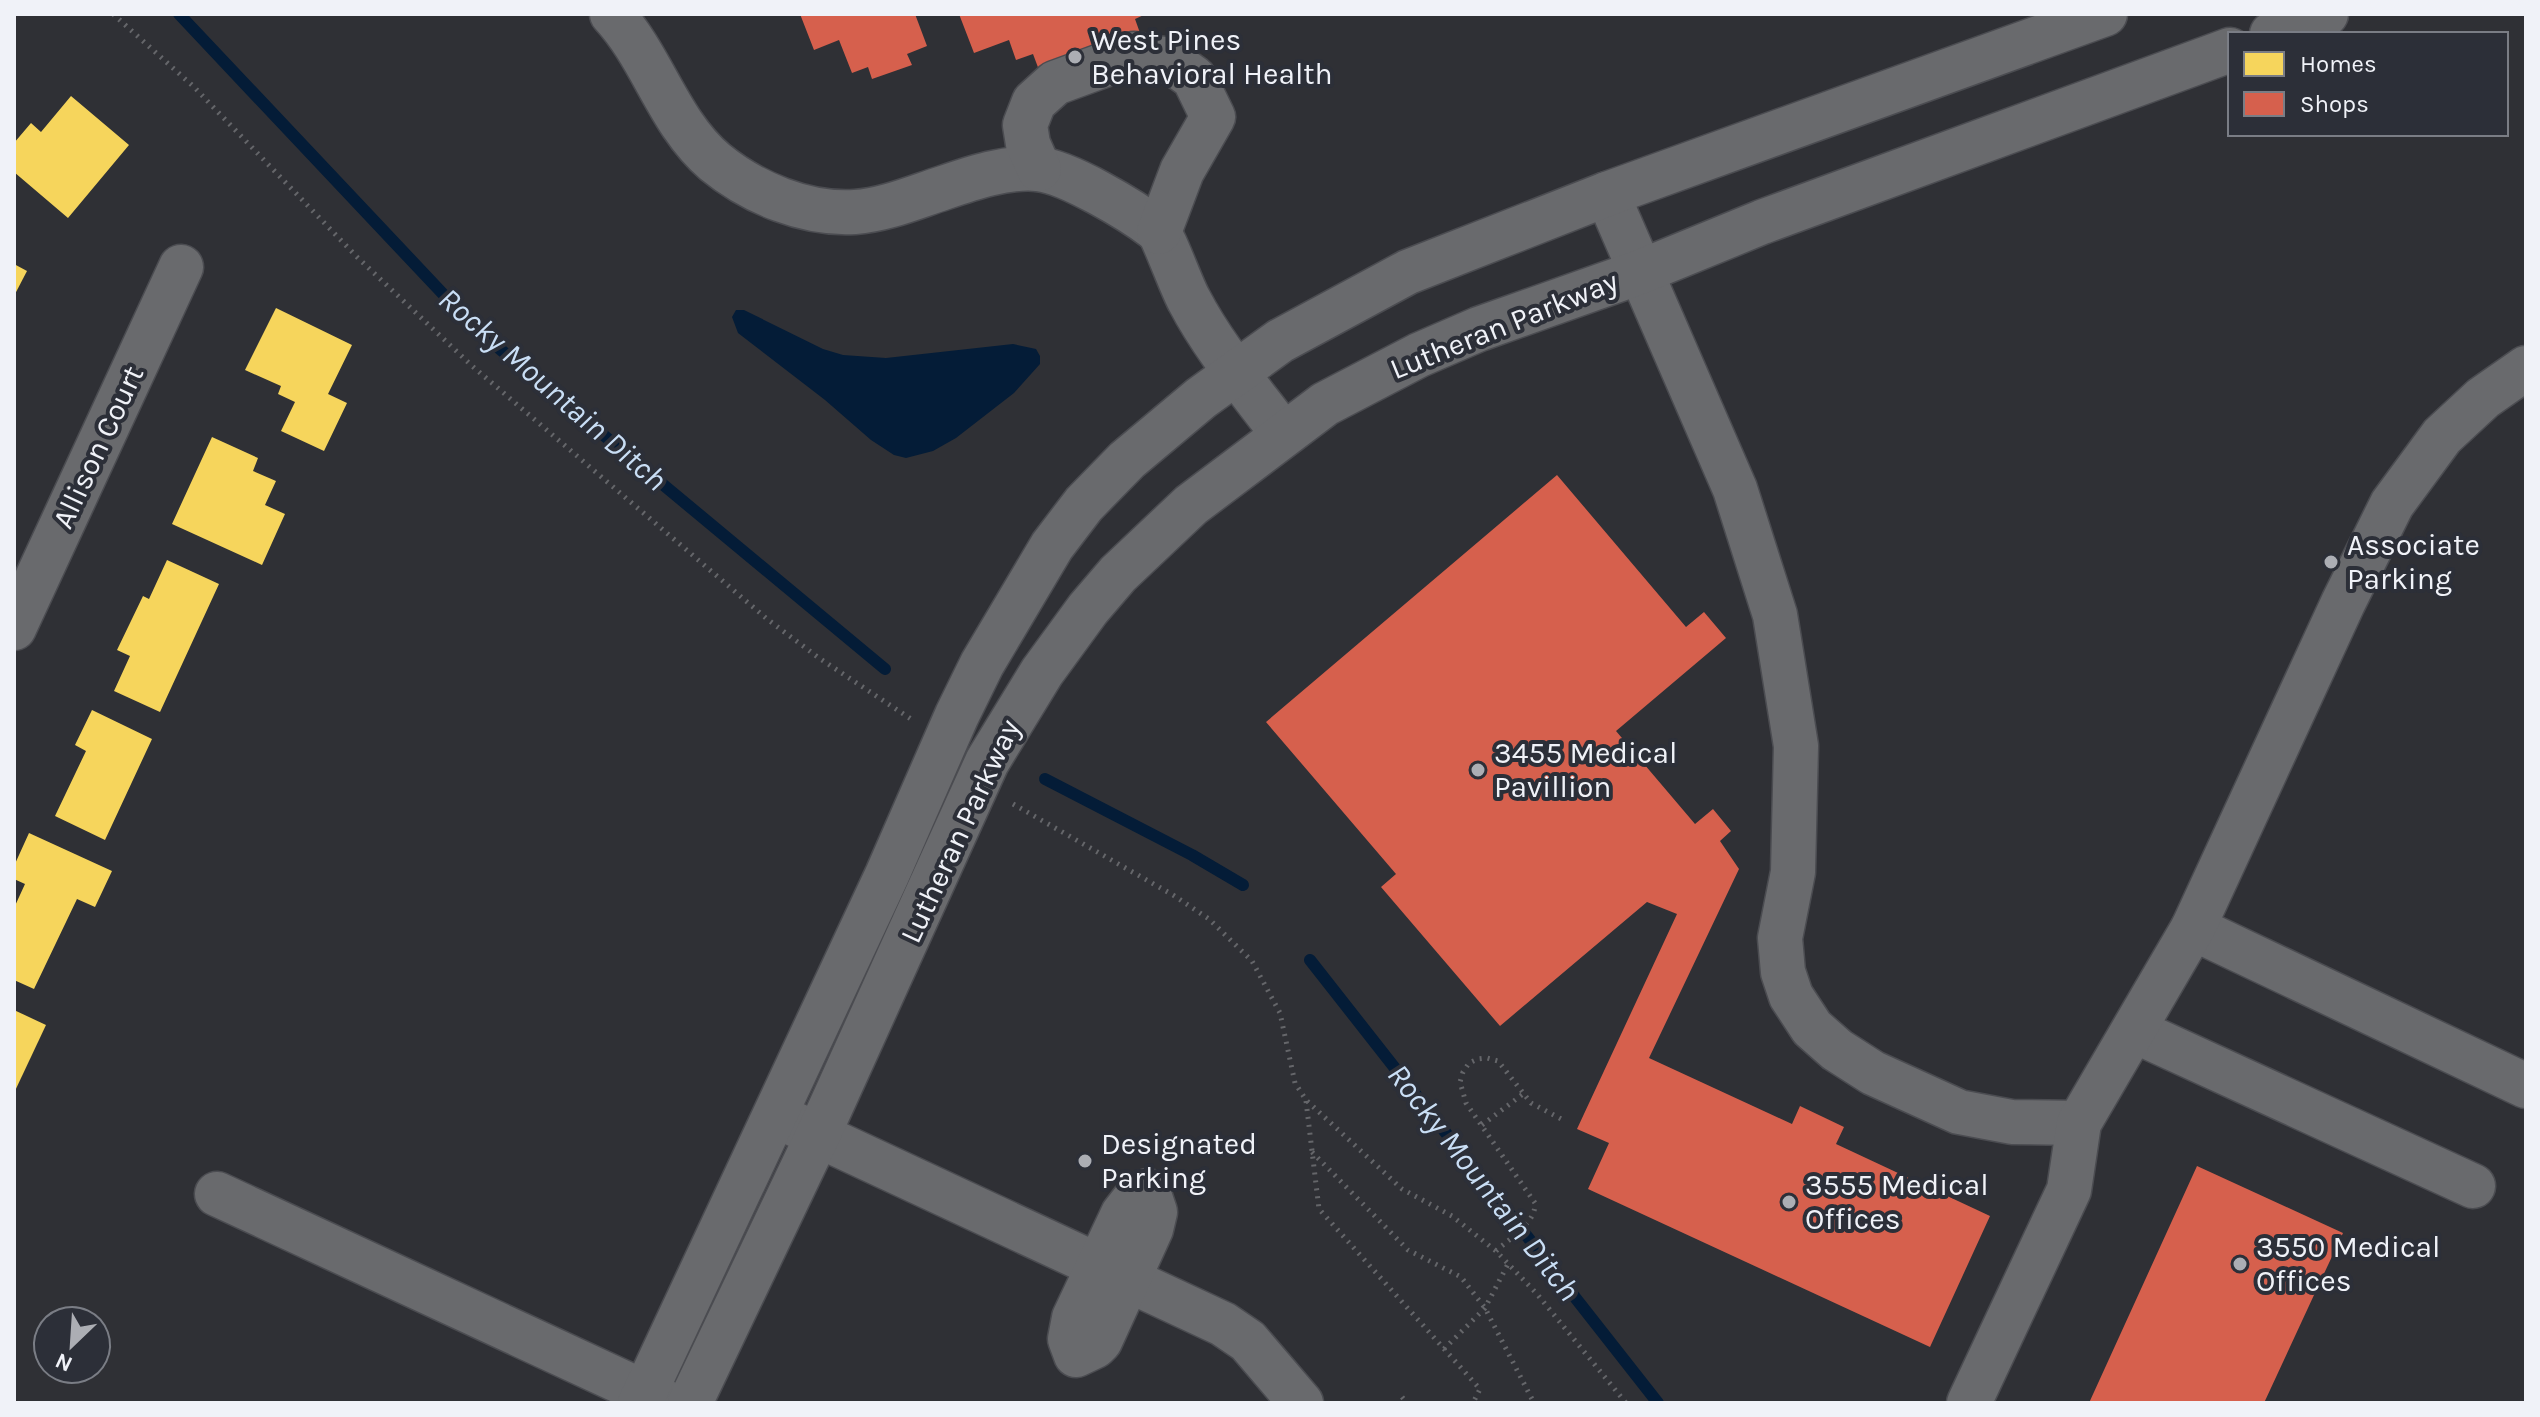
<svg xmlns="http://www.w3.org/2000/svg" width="2540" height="1417" font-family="Karla,sans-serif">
<rect width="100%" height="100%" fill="#2f3035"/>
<path fill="#041c37" d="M736,310H744L823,349L843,355L886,358L1013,344L1036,349L1040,356V364L1014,393L956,438L933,451L906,458L894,455L871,440L825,400L738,333L732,317Z"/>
<g fill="#f6d55c">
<path d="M71,96L129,145L68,218L14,172V143L31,123L41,132Z"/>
<path d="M14,264L27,271L14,296Z"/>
<path d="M276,308L352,345L328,394L347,403L324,451L281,431L295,402L278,394L281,386L245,370Z"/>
<path d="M212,437L258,458L253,471L276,481L265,505L285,514L262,565L172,524Z"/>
<path d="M167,560L219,584L160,712L114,691L130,656L117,650L143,596L149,599Z"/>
<path d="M92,710L152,739L105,840L55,816L86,751L75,745Z"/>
<path d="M29,833L112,871L95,907L77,899L34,989L14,980V908L25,884L14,879V866Z"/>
<path d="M14,1010L46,1025L14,1093Z"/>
</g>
<g fill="#d6604d">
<path d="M800,14H915L927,46L907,54L912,65L872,79L868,67L852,73L839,40L814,50Z"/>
<path d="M959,14H1146L1135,19L1140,33L1110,44L1124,82L1079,98L1065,61L1039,70L1033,54L1016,60L1009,40L974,53Z"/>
<path d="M1557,475L1686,627L1704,612L1726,638L1616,731L1695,824L1713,809L1731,831L1720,841L1739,869L1649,1058L1792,1124L1800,1106L1844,1127L1836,1144L1990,1216L1930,1347L1588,1189L1609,1143L1577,1129L1677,914L1647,902L1500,1026L1381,887L1396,874L1266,722Z"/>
<path d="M2197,1166L2343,1233L2314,1295L2264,1403H2089Z"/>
</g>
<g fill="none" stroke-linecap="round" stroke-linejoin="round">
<g stroke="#041c37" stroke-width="12">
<path d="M179,14L477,330L885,669"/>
<path d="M1045,779L1192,855L1243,885"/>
<path d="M1310,960L1658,1403"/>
</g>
<g stroke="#4b4c51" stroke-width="47">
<g id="minor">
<path d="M612,14C653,58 668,122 715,162C753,193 806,215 855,212C885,210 915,197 943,188C972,178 1007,166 1038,169C1068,172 1131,210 1156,229C1164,236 1181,286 1189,300C1214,348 1250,390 1283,434"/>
<path d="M2272,34L2326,14"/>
<path d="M1039,169L1028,144L1025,125L1034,102L1055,83L1134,54L1169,60L1194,78L1213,117L1182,171L1159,232"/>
<path d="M1607,194L1735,489L1775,615L1796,746L1793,872L1780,938L1783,972L1791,996L1812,1028L1837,1050L1873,1073L1959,1112L2012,1122L2079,1123"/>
<path d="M14,628L181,267"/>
<path d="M2193,928L2526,1086"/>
<path d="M2135,1031L2473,1186"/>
<path d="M792,1123L1223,1324L1248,1341L1301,1403"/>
<path d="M1148,1191L1155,1212L1151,1229L1100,1341L1095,1346L1076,1355L1070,1339L1074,1318L1123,1214L1137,1196Z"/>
<path d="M217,1194L667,1403"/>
<path d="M640,1403L887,875L957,715L982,664L1052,546L1084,504L1127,460L1201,398L1280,341L1408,272L1607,194L2105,14"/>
<path d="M690,1403L818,1135L987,762L1042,672L1088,609L1118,574L1191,505L1325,404L1419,355L1479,329L1640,272L1762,222L2230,50"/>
<path d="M1969,1403L2069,1190L2079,1123L2193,928L2343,603L2392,504L2442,436L2483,398L2526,368"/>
</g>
</g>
<g stroke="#65666a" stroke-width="5" stroke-dasharray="2 6" stroke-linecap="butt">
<path d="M113,14L194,87L357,257L471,365L767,619L819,658L911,719"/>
<path d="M1013,804L1173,895L1209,919L1252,961L1280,1013L1295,1083L1306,1100L1402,1189L1452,1216L1496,1251L1537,1294L1626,1403"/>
<path d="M1306,1101L1319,1209L1480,1389L1473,1403"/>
<path d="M1482,1125L1523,1094"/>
<path d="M1312,1152L1408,1250L1461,1277L1485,1308L1534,1403"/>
<path d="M1496,1251C1510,1238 1536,1223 1535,1203L1466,1103L1460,1082L1463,1072L1469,1063L1478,1059L1487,1058L1498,1061L1531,1103L1565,1121"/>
<path d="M1444,1349L1485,1308L1508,1264"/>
<path d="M1402,1397L1407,1403"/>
</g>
<use href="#minor" stroke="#696a6d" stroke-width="44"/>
</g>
<g fill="#acaeb4" stroke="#2c2f38" stroke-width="3">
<circle cx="1075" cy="57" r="8"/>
<circle cx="2331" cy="562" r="8"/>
<circle cx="1478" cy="770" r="8"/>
<circle cx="1085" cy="1161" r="8"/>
<circle cx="1789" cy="1202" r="8"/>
<circle cx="2240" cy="1264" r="8"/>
</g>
<g text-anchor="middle" stroke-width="8" stroke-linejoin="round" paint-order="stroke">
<g font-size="30" fill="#f0f2f8" stroke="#2c2f38" text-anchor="start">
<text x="1091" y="50">West Pines<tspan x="1091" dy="34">Behavioral Health</tspan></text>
<text x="2347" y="555">Associate<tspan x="2347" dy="34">Parking</tspan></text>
<text x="1494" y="763">3455 Medical<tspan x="1494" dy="34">Pavillion</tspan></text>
<text x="1101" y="1154">Designated<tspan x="1101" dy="34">Parking</tspan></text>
<text x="1805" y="1195">3555 Medical<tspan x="1805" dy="34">Offices</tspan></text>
<text x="2256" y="1257">3550 Medical<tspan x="2256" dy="34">Offices</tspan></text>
</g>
<g font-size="30" fill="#f0f2f8" stroke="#2c2f38">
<text transform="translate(1504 325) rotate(-22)" y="10">Lutheran Parkway</text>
<text transform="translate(98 447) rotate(-65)" y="10">Allison Court</text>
<text transform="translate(960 831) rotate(-65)" y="10">Lutheran Parkway</text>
</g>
<g font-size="32" font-style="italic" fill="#c9def5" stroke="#2c2f38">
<text transform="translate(553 389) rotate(41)" y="11">Rocky Mountain Ditch</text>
<text transform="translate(1484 1182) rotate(52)" y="11">Rocky Mountain Ditch</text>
</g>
</g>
<rect width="2540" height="1417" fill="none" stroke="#f0f2f8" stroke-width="32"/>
<rect x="2228" y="32" width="280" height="104" fill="#2c2f38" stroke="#7a7d85" stroke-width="2"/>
<rect x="2244" y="52" width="40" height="24" fill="#f6d55c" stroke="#7a7d85" stroke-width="2"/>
<text x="2300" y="72" font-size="24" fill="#f0f2f8">Homes</text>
<rect x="2244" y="92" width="40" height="24" fill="#d6604d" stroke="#7a7d85" stroke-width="2"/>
<text x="2300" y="112" font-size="24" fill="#f0f2f8">Shops</text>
<g transform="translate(72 1345) rotate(205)"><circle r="38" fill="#2c2f38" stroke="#7a7d85" stroke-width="2"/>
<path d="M0-6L14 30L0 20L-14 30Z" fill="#acaeb4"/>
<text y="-12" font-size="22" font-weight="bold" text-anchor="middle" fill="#f0f2f8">N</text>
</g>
</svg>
